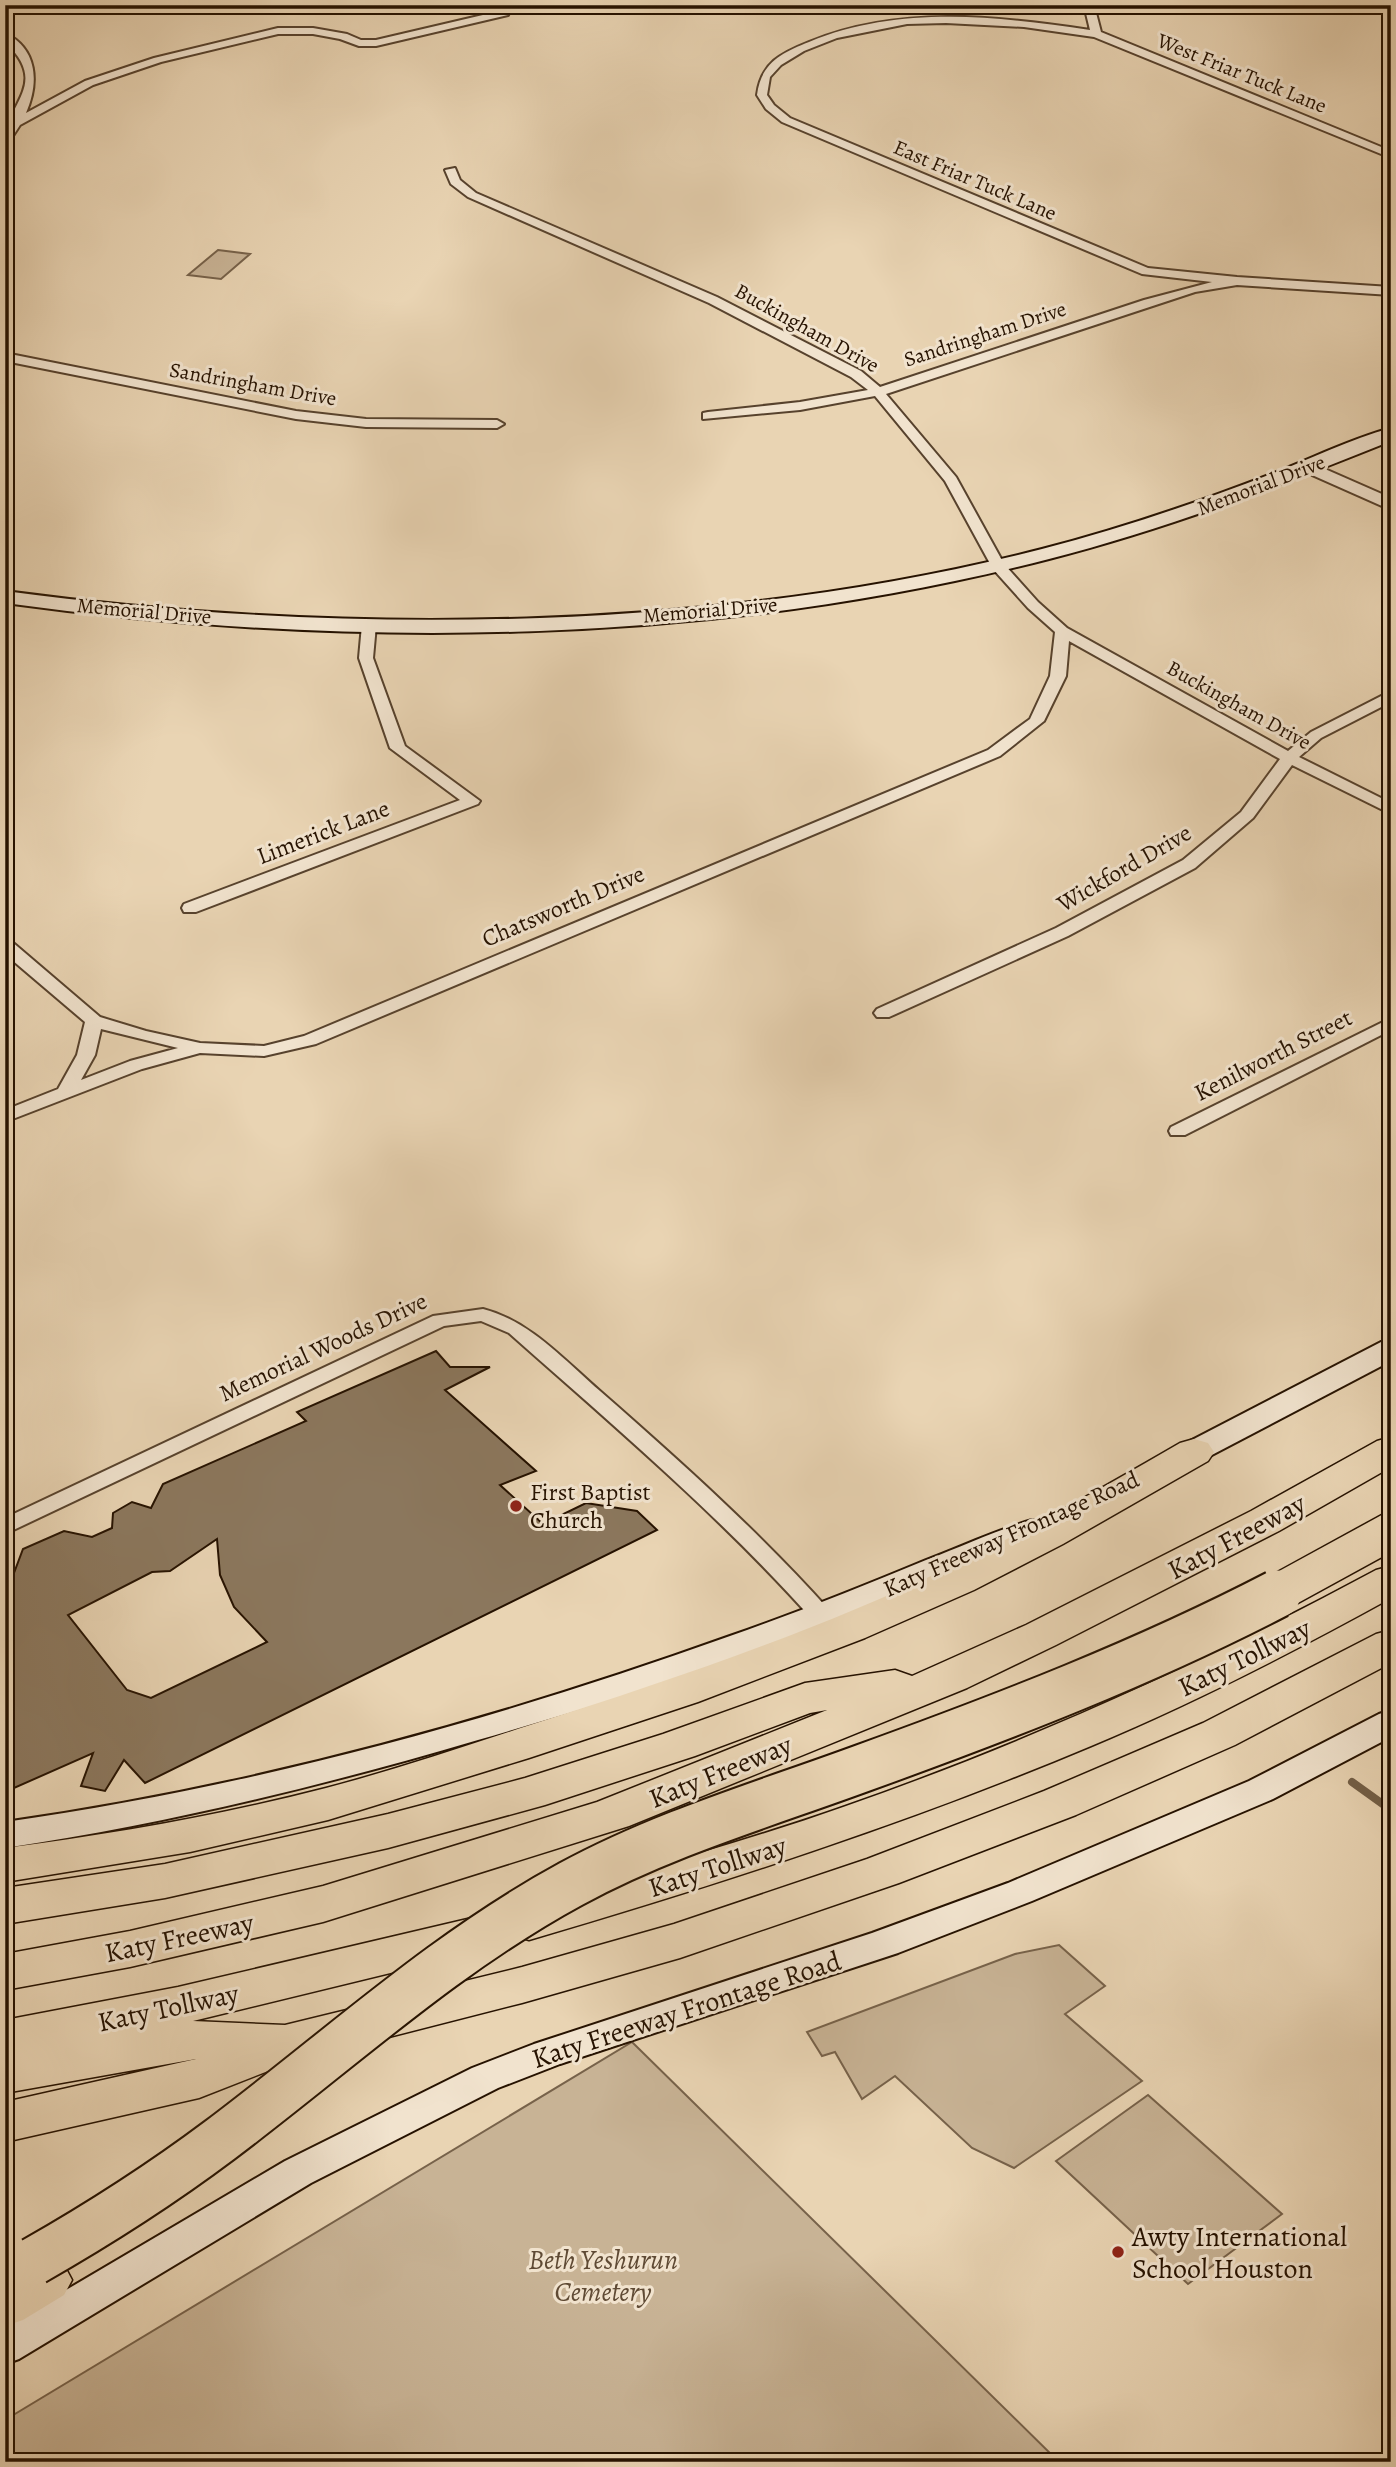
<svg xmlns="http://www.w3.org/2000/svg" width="1396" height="2467" font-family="Alegreya,serif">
<rect width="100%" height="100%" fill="#e9d4b3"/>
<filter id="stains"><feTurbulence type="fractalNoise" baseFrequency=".00286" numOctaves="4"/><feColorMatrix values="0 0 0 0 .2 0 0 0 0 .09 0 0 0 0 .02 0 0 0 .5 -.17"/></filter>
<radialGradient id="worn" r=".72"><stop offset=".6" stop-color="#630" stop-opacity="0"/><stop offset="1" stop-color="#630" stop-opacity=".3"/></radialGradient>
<g fill="#c8b395" stroke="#77624a" stroke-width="2">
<path d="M218,250L250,254L221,279L188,275Z"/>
<path d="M1059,1945L1105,1986L1065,2014L1142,2081L1014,2168L972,2148L895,2076L862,2099L835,2052L822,2056L807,2032L1015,1954Z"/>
<path d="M632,2042L1059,2462H5V2420Z"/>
<path d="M1148,2095L1282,2214L1188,2284L1056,2161Z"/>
</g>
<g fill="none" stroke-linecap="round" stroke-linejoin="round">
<g stroke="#735f47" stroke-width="3.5">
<path d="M1374,5L1391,16"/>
<path d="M1391,30L1388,34L1391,35"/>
</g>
<path stroke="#735f47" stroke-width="8" d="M1352,1782L1391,1810"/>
</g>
<path fill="#8b775d" stroke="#261200" stroke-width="2" fill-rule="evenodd" d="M436,1351L450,1367H490L445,1390L536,1471L500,1485L543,1524L586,1503L637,1511L657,1530L145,1783L124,1760L105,1791L81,1786L93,1753L5,1792V1597L23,1549L64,1531L92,1537L112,1528L113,1513L132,1502L151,1508L163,1484L306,1421L297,1412ZM217,1539L220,1575L234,1607L267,1642L151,1698L127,1690L68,1615L152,1572L170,1571Z"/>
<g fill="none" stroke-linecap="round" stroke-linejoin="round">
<g stroke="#57422d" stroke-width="4">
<g id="minor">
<path d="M503,5H513L508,15L376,46H359L340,39L313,34H278L161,62L93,85L20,125L9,142L5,143C5,102 51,85 5,42V33C38,49 39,83 26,113L85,81L154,58L278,28H313L347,34L361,40H376L500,11Z"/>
<path d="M1084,5H1094L1101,32L1391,151V158L1094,37L1024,27L946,23L907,24L837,38L804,51L781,65L770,77L767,95L774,105L790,118L1148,268L1237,277L1391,287V295L1237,285L1195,292L886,394L956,477L1004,564L1038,602L1067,628L1288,751L1311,732L1391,691V702L1321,738L1299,757L1391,803V814L1292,765L1253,818L1195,868L1068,936L889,1017H877L874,1013L877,1009L1056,928L1183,860L1241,812L1280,759L1069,641L1066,676L1044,721L1000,756L316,1044L264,1056L200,1053L142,1069L5,1122V1110L58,1089L77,1055L85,1022L5,954V940L11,941L100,1017L146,1031L200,1043L264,1046L304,1036L988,750L1030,719L1050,676L1055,632L1028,608L993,569L945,481L875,396L800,410L703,419V413L708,412L800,402L868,390L851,377L709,303L468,197L451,184L445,170L455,168L460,180L476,193L717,297L861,371L880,387L1144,300L1212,282L1142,274L782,122L766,109L757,95C761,63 781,53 809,42C898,5 997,16 1090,30ZM101,1029L178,1048L130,1061L81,1080L95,1055Z"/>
<path d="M5,353L296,411L366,419L497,420L504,424L497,428L366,427L296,419L5,361Z"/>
<path d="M369,621L376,625L373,658L405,746L480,801L478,804L196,912H184L182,908L184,904L460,800L390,748L359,658L362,625Z"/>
<path d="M1391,1018V1030L1185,1135H1171L1169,1131L1171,1127Z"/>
<path d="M483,1309C530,1321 564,1360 600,1391C680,1461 758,1531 829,1610L832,1615L829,1620L821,1623L813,1620C720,1516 614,1426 509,1333L481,1321L444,1326L5,1534V1518L433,1316Z"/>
</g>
</g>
<g stroke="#57422d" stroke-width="4">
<path id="tertiary" d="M1309,462L1391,498V510L1303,471L1300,467Z"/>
</g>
<g stroke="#261200" stroke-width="4">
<g id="secondary">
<path d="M1391,428V441C1279,486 1166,529 1049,559C714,646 347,650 5,603V591C342,636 712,633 1042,549C1120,529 1196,503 1271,474C1311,459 1350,439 1391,428Z"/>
<path d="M1391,1340V1361L1187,1468L1176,1471L1165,1468L1161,1461L1165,1454L1381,1342Z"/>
<path d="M1032,1520L1043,1523L1048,1530L1043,1537C947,1576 851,1616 754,1652C663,1685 571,1713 478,1740C322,1786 166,1824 5,1848V1822C252,1787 496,1720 730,1636C796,1613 861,1587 926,1560C961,1547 996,1530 1032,1520Z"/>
<path d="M1391,1710V1737L1273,1799L1032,1901L898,1953L560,2064L498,2088L311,2183L19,2359L5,2364V2326L285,2161L472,2068L534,2044L872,1933L1008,1883L1249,1781L1379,1714Z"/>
</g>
</g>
<g stroke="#261200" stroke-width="3">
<g id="motorway">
<path d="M1391,1437V1467L1279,1531L1056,1645L967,1688L629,1826L323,1922L130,1967L5,1990V1954L130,1931L323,1886L597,1802L827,1710L810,1713L695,1756L545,1805L388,1848L165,1898L5,1924V1888L165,1864L388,1814L525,1778L663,1734L805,1683L895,1670L912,1676L1026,1625L1251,1511L1377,1441Z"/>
<path d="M1194,1439L1208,1443L1214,1452L1208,1461L1063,1544L974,1590L865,1638L698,1702L529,1758L328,1820L190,1852L5,1882V1848C113,1834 221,1815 326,1788C395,1770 463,1747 530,1725C672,1680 813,1632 948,1568C1027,1531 1104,1487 1180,1443Z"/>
<path d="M1391,1566V1598C1293,1652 1194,1703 1091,1746C908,1823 720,1884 529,1940L513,1935L506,1922L513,1909C624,1874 736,1845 846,1806C1029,1742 1205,1662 1376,1570Z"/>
<path d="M1391,1630V1663L1235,1745L1076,1815L899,1883L680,1958L522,2003L291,2062L199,2098L5,2142V2102L196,2059L5,2093V2020L178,1987L476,1917L493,1922L499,1935L493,1948L193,2021L285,2025L522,1967L674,1924L867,1859L1044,1791L1203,1723L1376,1634Z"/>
<path d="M46,2258L64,2265L72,2280L64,2295L23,2320L5,2326V2278Z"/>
</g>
</g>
<use href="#minor" fill="#f1e3ce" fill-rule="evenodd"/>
<use href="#tertiary" fill="#f1e3ce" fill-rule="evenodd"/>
<use href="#secondary" fill="#f1e3ce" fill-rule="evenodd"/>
<use href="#motorway" fill="#e9d4b3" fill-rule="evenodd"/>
<g stroke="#261200" stroke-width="40" stroke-linecap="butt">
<path id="motorway-bridge-far1" d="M1274,1595L1391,1531"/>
</g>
<g stroke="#261200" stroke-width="51" stroke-linecap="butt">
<path id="motorway-bridge" d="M34,2261C99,2224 160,2185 220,2140C336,2053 442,1954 571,1884C663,1834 765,1804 863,1768C1004,1717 1144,1663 1277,1594"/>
</g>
<use href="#motorway-bridge-far1" stroke="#e9d4b3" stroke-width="37"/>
<use href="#motorway-bridge" stroke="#e9d4b3" stroke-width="47"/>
</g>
<g fill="#8f2418" stroke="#f1e3ce" stroke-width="2.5">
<circle cx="516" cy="1506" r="7"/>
<circle cx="1118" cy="2252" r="7"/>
</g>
<g text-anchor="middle" stroke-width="6" stroke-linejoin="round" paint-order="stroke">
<g font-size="21" fill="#261200" stroke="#f1e3ce">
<text transform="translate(1242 73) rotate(22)" y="7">West Friar Tuck Lane</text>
<text transform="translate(975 180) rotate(23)" y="7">East Friar Tuck Lane</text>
<text transform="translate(807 328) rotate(29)" y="7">Buckingham Drive</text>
<text transform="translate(985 334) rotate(-18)" y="7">Sandringham Drive</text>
<text transform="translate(253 384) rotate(10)" y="7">Sandringham Drive</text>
<text transform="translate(1261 485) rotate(-21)" y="7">Memorial Drive</text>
<text transform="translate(710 610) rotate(-5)" y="7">Memorial Drive</text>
<text transform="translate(144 611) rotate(5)" y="7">Memorial Drive</text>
<text transform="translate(1239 705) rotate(29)" y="7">Buckingham Drive</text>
</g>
<g font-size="24" fill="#261200" stroke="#f1e3ce">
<text transform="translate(323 832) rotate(-21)" y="8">Limerick Lane</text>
<text transform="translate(1124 868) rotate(-30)" y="8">Wickford Drive</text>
<text transform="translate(563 906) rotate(-23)" y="8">Chatsworth Drive</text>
<text transform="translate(1273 1055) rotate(-27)" y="8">Kenilworth Street</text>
<text transform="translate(323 1347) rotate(-25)" y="8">Memorial Woods Drive</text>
<text transform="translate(1011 1534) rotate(-24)" y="8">Katy Freeway Frontage Road</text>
</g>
<g font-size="24" fill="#261200" stroke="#f1e3ce" text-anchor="start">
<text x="530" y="1500">First Baptist<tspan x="530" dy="28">Church</tspan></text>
</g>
<g font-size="28" fill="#261200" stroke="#f1e3ce">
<text transform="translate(1236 1536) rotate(-28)" y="10">Katy Freeway</text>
<text transform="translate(1244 1657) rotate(-26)" y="10">Katy Tollway</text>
<text transform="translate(720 1771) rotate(-22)" y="10">Katy Freeway</text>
<text transform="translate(717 1866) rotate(-18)" y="10">Katy Tollway</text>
<text transform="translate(179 1937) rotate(-12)" y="10">Katy Freeway</text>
<text transform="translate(168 2007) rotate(-12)" y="10">Katy Tollway</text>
<text transform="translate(686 2009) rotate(-18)" y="10">Katy Freeway Frontage Road</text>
</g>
<g font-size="28" fill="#261200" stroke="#f1e3ce" text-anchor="start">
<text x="1132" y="2246">Awty International<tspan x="1132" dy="32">School Houston</tspan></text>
</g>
<g font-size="28" font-style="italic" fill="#5f4a34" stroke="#f1e3ce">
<text x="603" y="2269">Beth Yeshurun<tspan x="603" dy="32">Cemetery</tspan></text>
</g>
</g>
<rect width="1396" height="2467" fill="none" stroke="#e9d4b3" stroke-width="28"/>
<rect x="7" y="7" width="1382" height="2453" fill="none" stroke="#261200" stroke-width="3.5"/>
<rect x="14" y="14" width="1368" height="2439" fill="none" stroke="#261200" stroke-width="2"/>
<rect width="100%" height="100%" filter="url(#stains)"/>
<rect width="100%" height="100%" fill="url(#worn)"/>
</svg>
